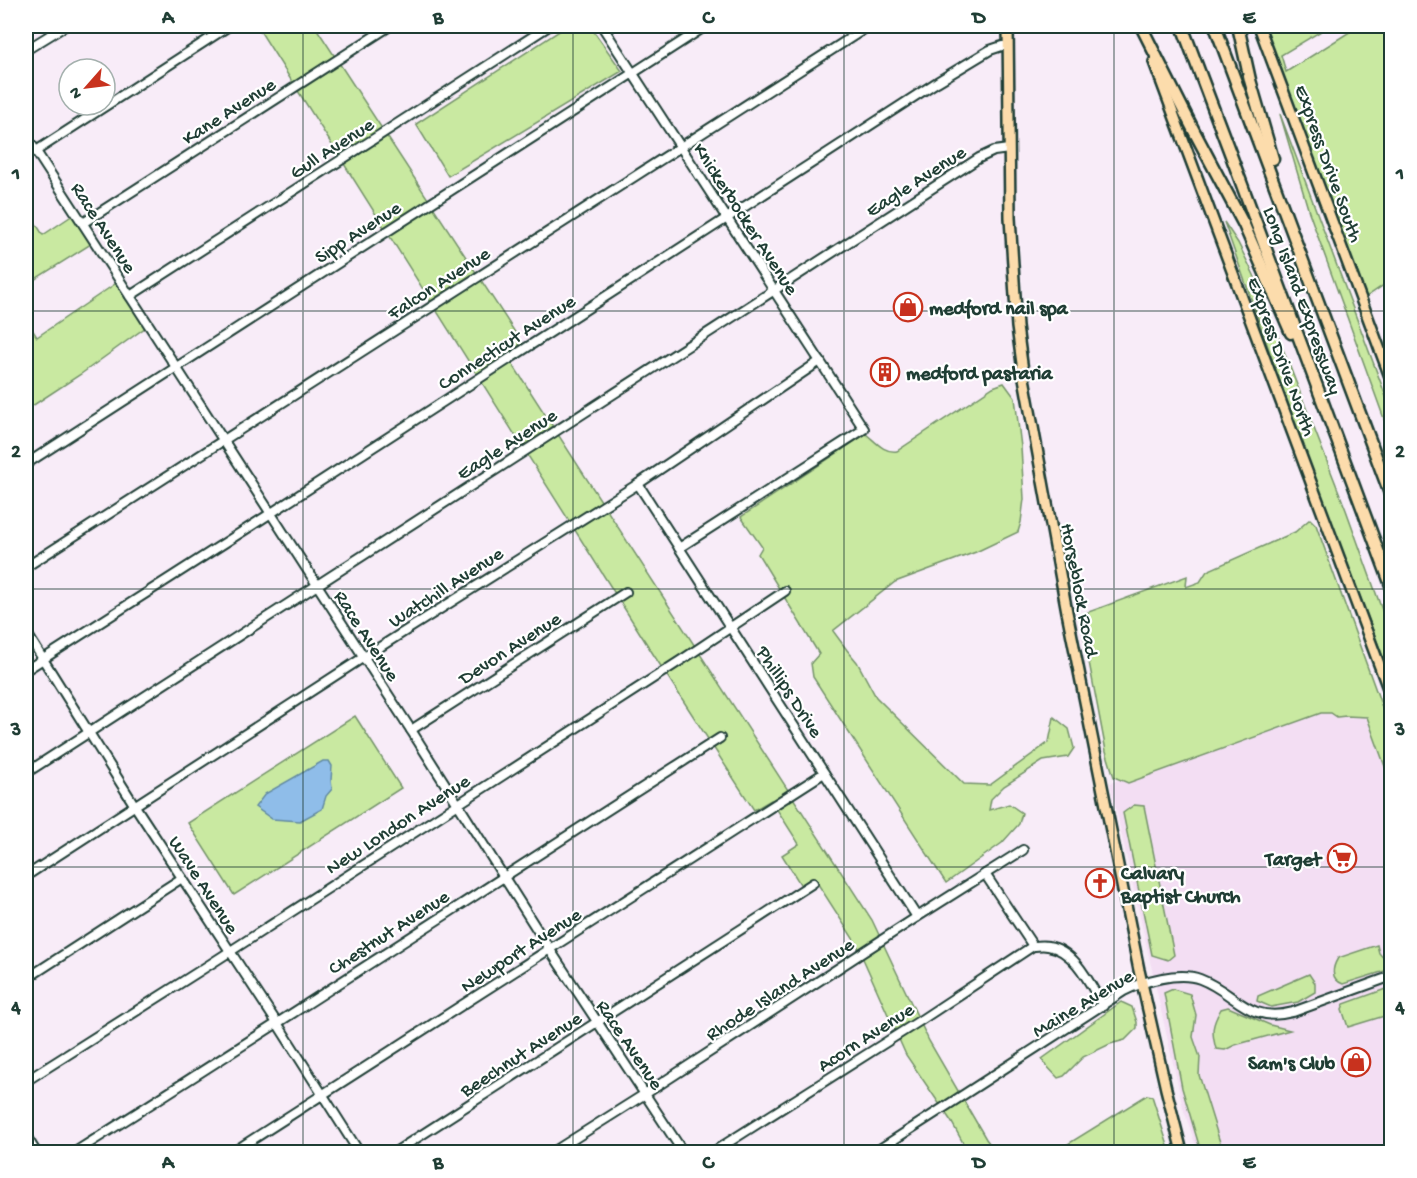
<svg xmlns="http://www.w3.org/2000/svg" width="1417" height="1178" font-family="'Gochi Hand',sans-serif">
<rect width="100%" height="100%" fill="#f8ecf8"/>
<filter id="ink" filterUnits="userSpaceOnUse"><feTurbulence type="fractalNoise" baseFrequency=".0167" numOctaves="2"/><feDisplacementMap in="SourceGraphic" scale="12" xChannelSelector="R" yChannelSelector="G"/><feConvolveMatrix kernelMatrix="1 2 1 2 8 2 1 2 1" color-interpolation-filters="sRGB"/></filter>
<g filter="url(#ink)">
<path fill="#f3def3" d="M1371,692L1391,750V1152H1198L1183,1108L1110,783Z"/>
<g fill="#c9e9a1" stroke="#74936a" stroke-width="1.5">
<path d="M257,26H315L522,343L506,354L872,920L929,1041L986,1139L996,1152H968L951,1121L906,1055L856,943L818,884L805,892L782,855L799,844L771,800L754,810L655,657Z"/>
<path d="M567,26H590L622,71L448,176L416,124Z"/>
<path d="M1259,26H1328L1323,30L1281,55L1286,72L1359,26H1391V280L1366,297Z"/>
<path d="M1280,114L1391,410V438L1309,212Z"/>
<path d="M26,208L43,235L73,215L91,244L26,285Z"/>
<path d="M1224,222L1238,243L1254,275L1346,510L1391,635V678L1305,452Z"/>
<path d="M118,282L146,327L81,374L26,410V320L37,337Z"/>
<path d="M1004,383L1015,398L1021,447L1024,499L1021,522L1018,532L976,552L895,582L833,631L847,650L857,662L876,697L964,784L990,785L1049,742L1054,717L1069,729L1074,748L1068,757L1043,761L1004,786L991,799L989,810L1009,804L1022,813L1019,824L1002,843L946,883L813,677L811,663L819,654L758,554L762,547L741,517L866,434C876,442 884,453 897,451L993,387Z"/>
<path d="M1310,519L1316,525L1391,732V783L1367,717L1346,716L1337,717L1331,713H1321L1128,783L1114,777L1106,751L1081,620L1083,614L1187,576L1186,587L1200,582L1207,571L1295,532Z"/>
<path d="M355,716L401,788L234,895L188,823Z"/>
<path d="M1134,805L1144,806L1174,955L1168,960L1152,955L1123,813Z"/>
<path d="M1377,945L1379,953L1387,962L1388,970L1343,984C1330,979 1332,968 1338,958Z"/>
<path d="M1309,974L1315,983V992L1298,1002L1271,1007L1257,1001L1258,996Z"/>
<path d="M1391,987V1014L1348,1027L1342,1009L1344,1004Z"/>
<path d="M1173,989L1190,994L1196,1015L1193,1037L1200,1057L1199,1075L1223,1152H1201L1182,1088L1164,993Z"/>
<path d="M1121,1002L1132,1007L1137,1022V1028L1125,1040L1110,1044L1083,1057L1064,1076L1058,1078L1044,1063L1042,1059Z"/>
<path d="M1228,1007L1270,1025L1290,1030L1235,1045L1225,1050L1216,1049C1211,1031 1212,1025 1221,1009Z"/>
<path d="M1147,1095L1152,1096L1170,1152H1055Z"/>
</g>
<path fill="#8fbde9" stroke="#628aa1" stroke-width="1.5" d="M323,761H329L332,766L331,780L332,789L326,796L322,809L300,821L272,819L255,807L265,794Z"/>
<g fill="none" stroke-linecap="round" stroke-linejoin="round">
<g stroke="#1f3d34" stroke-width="12">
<g id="minor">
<path d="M602,26L864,429L679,548"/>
<path d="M26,50L65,26"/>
<path d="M26,136L176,367L411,730L550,950L683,1152"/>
<path d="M36,151L229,26"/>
<path d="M83,223L390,26"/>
<path d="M130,296L549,26"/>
<path d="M26,464L706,26"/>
<path d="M638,484L917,917"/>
<path d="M26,567L869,26"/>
<path d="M26,632L135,806L277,1023L359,1152"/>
<path d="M26,670L265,517L937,82L990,50L1002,46H1008"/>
<path d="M411,730L626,592"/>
<path d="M26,773L979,158L994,151L1009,149"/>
<path d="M985,874L1033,946C1038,946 1043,945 1048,946C1075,950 1090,984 1103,1006"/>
<path d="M26,876L364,657L638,484L820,361"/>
<path d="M26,979L182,878"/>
<path d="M26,1081L209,965L686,657L785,591"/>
<path d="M26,1136L36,1152"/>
<path d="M75,1152C291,1016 505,875 720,738"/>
<path d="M233,1152L824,773"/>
<path d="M395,1152L813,883"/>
<path d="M553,1152L645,1094L917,917L1023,850"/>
<path d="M713,1152L921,1020L1033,946"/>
<path d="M875,1152L1124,991C1143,981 1179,971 1200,979C1237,993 1247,1024 1293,1012L1392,976"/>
</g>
</g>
<g stroke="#1f3d34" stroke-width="14">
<g id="major">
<path d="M1008,26L1010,218L1017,327L1024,378L1067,612L1139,970L1166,1089L1182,1152"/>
<path d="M1259,26L1392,382"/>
<path d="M1154,62L1392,699"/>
</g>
</g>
<g stroke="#1f3d34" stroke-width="15">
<g id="highway">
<path d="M1182,26L1232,158L1392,588"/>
<path d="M1215,26L1392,499"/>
<path d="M1238,26L1250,80L1273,159"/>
<path d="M1142,28L1194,131L1244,225L1291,333"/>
</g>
</g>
<use href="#minor" stroke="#fff" stroke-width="8"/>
<use href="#major" stroke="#fcdcac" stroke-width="9"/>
<use href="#highway" stroke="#fcdcac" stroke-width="10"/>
</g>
</g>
<path fill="none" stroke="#1f3d34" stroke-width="1.5" stroke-opacity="0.55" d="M303,26V1152M573,26V1152M844,26V1152M1114,26V1152M26,311H1392M26,589H1392M26,867H1392"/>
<defs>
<g id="shop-ring" transform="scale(1.5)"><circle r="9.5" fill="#fff" stroke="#c8321e" stroke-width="1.5"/><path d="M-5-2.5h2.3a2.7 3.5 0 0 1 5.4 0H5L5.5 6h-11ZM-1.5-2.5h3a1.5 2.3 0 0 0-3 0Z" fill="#c8321e"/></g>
<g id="building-ring" transform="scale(1.5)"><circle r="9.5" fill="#fff" stroke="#c8321e" stroke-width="1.5"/><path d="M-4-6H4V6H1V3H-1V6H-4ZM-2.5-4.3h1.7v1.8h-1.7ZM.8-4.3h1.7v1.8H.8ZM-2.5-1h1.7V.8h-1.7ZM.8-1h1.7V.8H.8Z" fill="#c8321e"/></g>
<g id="supermarket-ring" transform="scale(1.5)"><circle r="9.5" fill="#fff" stroke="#c8321e" stroke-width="1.5"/><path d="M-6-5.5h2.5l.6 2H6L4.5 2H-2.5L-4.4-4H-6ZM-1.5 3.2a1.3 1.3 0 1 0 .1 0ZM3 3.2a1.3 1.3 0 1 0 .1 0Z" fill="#c8321e"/></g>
<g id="church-ring" transform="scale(1.5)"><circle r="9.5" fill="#fff" stroke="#c8321e" stroke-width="1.5"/><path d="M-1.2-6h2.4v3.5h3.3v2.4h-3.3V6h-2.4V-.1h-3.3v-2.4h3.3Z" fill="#c8321e"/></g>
</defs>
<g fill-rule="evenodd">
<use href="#shop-ring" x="908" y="307"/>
<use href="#building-ring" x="885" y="372"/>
<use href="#supermarket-ring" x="1342" y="858"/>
<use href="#church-ring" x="1100" y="883"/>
<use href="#shop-ring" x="1356" y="1062"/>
</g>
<g text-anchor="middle" stroke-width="4.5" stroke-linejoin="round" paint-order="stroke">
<g font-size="20" fill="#1f3d34" stroke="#fff">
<text transform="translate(228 110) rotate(-33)" y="7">Kane Avenue</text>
<text transform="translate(331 147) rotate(-33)" y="7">Gull Avenue</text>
<text transform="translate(1330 163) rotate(70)" y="7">Express Drive South</text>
<text transform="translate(915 180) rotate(-33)" y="7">Eagle Avenue</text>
<text transform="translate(747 218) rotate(57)" y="7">Knickerbocker Avenue</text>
<text transform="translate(105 227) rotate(57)" y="7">Race Avenue</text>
<text transform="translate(357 231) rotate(-33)" y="7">Sipp Avenue</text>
<text transform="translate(438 282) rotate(-33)" y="7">Falcon Avenue</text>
<text transform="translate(1304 300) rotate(70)" y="7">Long Island Expressway</text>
<text transform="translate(506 341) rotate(-33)" y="7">Connecticut Avenue</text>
<text transform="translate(1283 356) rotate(70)" y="7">Express Drive North</text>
<text transform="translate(506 443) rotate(-33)" y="7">Eagle Avenue</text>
<text transform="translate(445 586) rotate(-33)" y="7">Watchill Avenue</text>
<text transform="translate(1081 590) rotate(79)" y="7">Horseblock Road</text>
<text transform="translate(368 635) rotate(57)" y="7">Race Avenue</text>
<text transform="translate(509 647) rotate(-33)" y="7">Devon Avenue</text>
<text transform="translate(791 691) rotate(57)" y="7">Phillips Drive</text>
<text transform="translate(397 823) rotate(-33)" y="7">New London Avenue</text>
<text transform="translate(205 884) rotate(57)" y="7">Wave Avenue</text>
<text transform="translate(388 931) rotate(-33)" y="7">Chestnut Avenue</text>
<text transform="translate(520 949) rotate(-33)" y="7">Newport Avenue</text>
<text transform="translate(779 988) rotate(-33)" y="7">Rhode Island Avenue</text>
<text transform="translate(1082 1002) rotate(-31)" y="7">Maine Avenue</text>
<text transform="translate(865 1036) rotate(-33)" y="7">Acorn Avenue</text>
<text transform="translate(631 1044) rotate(56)" y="7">Race Avenue</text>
<text transform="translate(520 1053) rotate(-33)" y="7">Beechnut Avenue</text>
</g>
<g font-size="20" font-weight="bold" fill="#1f3d34" stroke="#fff" text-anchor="start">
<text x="929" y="314">medford nail spa</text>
<text x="906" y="379">medford pastaria</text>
<text x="1321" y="865" text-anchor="end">Target</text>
<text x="1121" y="879">Calvary<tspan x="1121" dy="23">Baptist Church</tspan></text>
<text x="1335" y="1069" text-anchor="end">Sam's Club</text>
</g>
</g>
<rect width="1417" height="1178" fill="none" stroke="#fff" stroke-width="66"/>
<g transform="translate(87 87) rotate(242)"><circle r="28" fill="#ffffff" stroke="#a5b1ae" stroke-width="1.5"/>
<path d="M0-4.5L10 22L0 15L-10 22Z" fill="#c8321e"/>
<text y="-9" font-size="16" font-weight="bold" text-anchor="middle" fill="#1f3d34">N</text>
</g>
<rect x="33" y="33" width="1351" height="1112" fill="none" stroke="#1f3d34" stroke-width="2"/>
<g font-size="20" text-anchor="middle" font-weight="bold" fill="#1f3d34">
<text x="168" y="23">A</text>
<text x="438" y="23">B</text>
<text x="708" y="23">C</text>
<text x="979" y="23">D</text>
<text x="1249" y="23">E</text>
<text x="16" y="179">1</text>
<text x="1400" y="179">1</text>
<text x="16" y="457">2</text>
<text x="1400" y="457">2</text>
<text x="16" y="735">3</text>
<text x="1400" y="735">3</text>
<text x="16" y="1013">4</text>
<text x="1400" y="1013">4</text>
<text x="168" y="1168">A</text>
<text x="438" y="1168">B</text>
<text x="708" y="1168">C</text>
<text x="979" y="1168">D</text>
<text x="1249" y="1168">E</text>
</g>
</svg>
